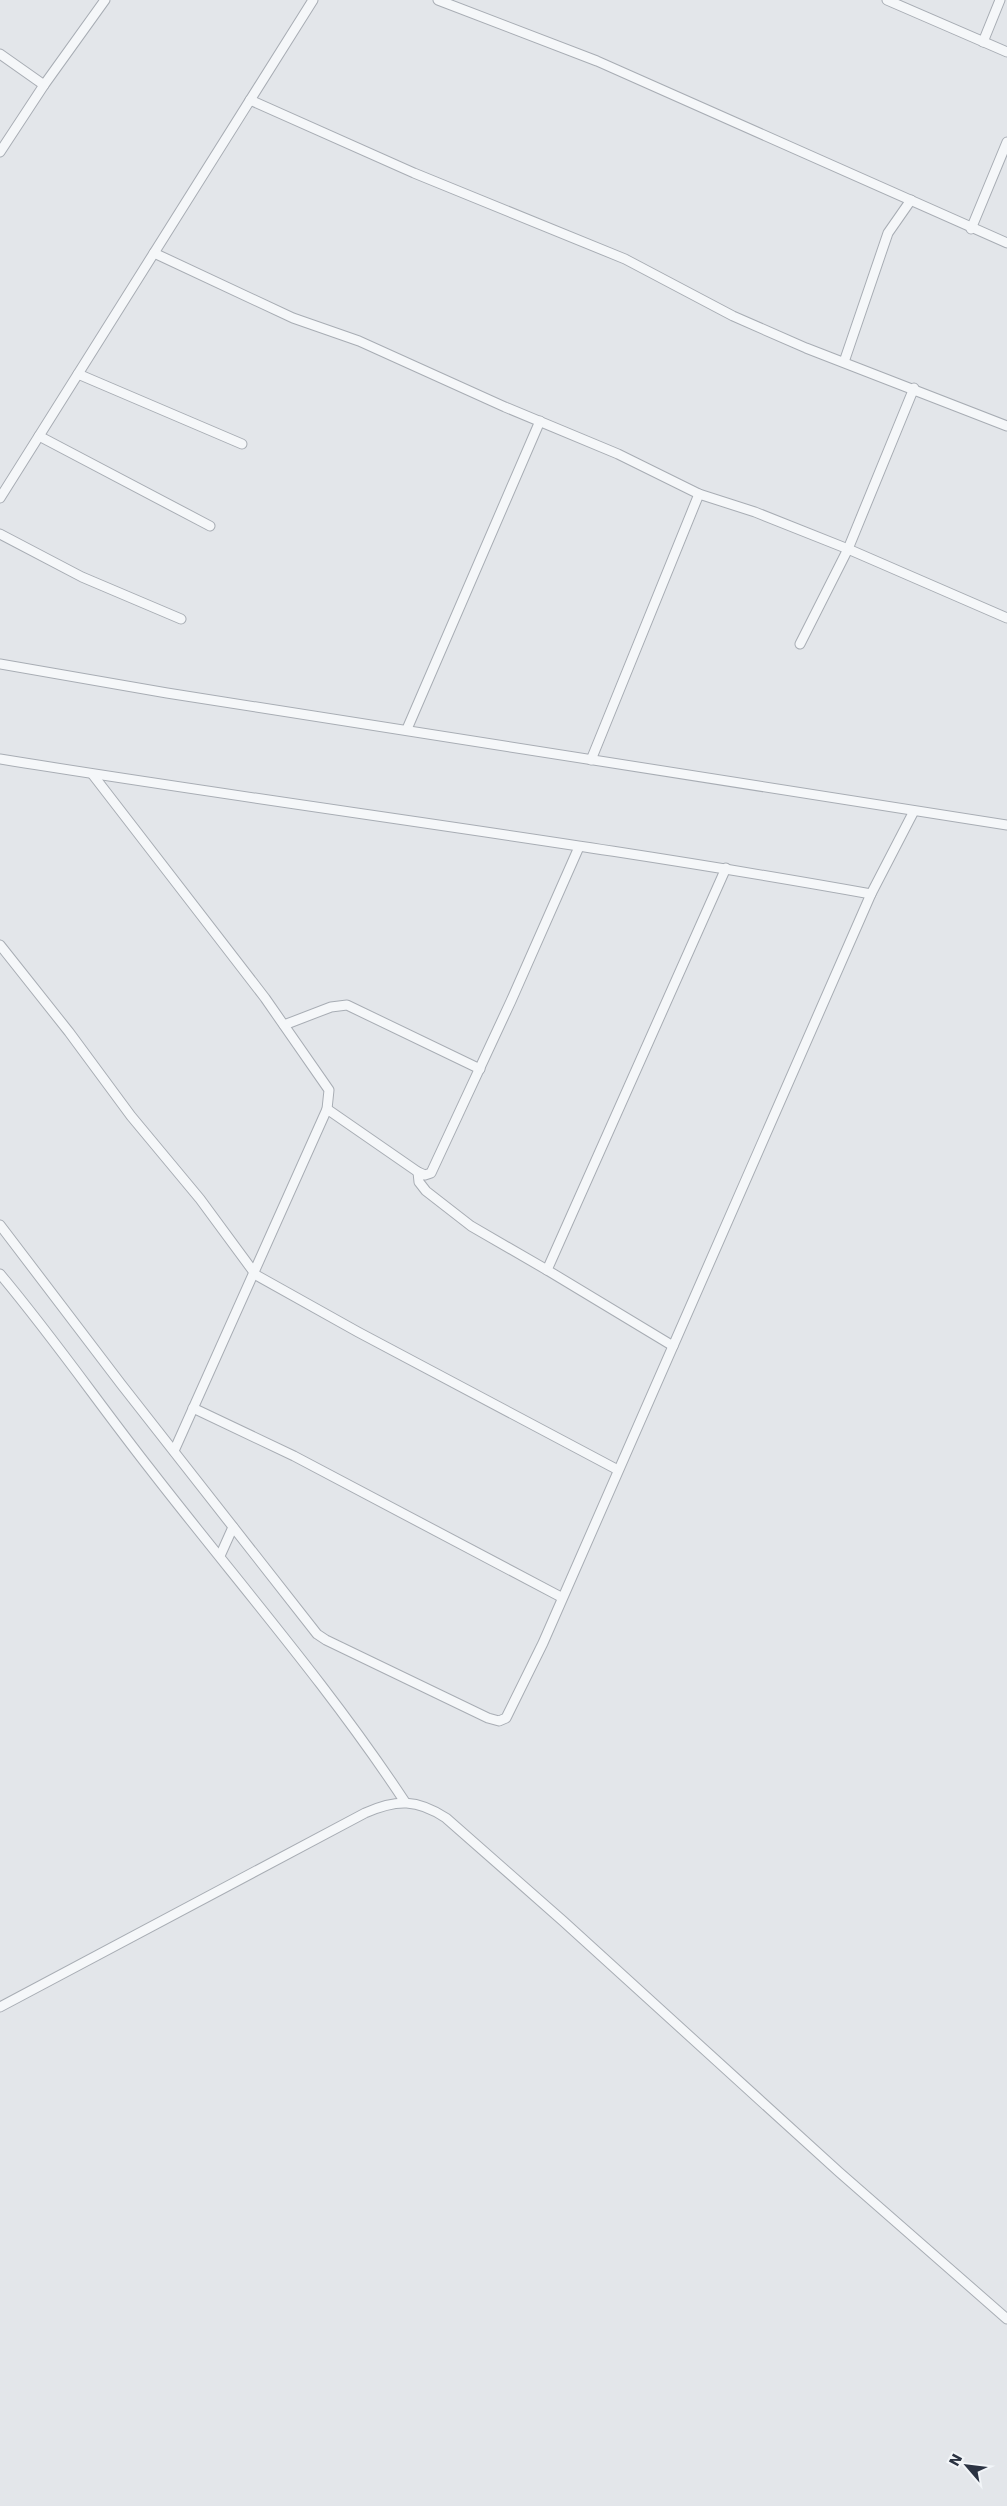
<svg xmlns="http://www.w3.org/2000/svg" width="1007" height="2506" font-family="'DejaVu Sans',sans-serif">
<rect width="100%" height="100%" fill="#e3e6ea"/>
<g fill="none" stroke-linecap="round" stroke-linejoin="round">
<g stroke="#a8adb4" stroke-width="11">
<g id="street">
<path d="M438,0L597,61L1007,243"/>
<path d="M887,0L1007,52"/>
<path d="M983,42L1000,0"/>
<path d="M0,54L44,85"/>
<path d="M250,100L414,173L625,259L733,316L806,348L1007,426"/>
<path d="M0,152L44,85L105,0"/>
<path d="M971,229L1007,142"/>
<path d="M154,253L293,318L359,341L505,407L618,454L699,494L755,512L848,549L1007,618"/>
<path d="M844,362L888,233L911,200"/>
<path d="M78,374L242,444"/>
<path d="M39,436L210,526"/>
<path d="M0,498L313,0"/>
<path d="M0,534L82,577L181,619"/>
<path d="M800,644L848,549L914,388"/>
<path d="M0,664L167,693L1007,825"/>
<path d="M407,729L540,421"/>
<path d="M0,759C290,806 582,842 871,894"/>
<path d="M591,760L699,494"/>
<path d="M93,775L265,998L329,1090L327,1109L174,1451"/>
<path d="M0,945L69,1032L131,1116L200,1199L256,1275L358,1332L618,1470"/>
<path d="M284,1025L331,1007L347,1005L480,1069"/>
<path d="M327,1109L418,1172L425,1175L431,1173L511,1001L579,847"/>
<path d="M418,1172L419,1182L426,1191L471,1226L547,1270"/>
<path d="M0,1225L121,1384L317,1634L326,1640L488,1718L499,1721L506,1718L543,1643L871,894L914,811"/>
<path d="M0,1274C53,1337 99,1404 150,1469C235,1579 328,1685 405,1802"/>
<path d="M673,1346L547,1270L726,868"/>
<path d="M193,1408L294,1456L561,1597"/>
<path d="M220,1556L233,1527"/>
<path d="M0,2007L365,1813C397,1799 417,1799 446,1818L563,1921L839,2172L1007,2319"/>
</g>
</g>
<use href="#street" stroke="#f5f7f9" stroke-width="9"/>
</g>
<g transform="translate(967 2466) rotate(298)" stroke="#f2f5f8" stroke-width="4" paint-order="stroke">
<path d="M0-4L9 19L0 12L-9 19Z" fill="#2b3342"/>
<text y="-8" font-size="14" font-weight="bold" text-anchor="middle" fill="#2b3342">N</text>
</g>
</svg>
